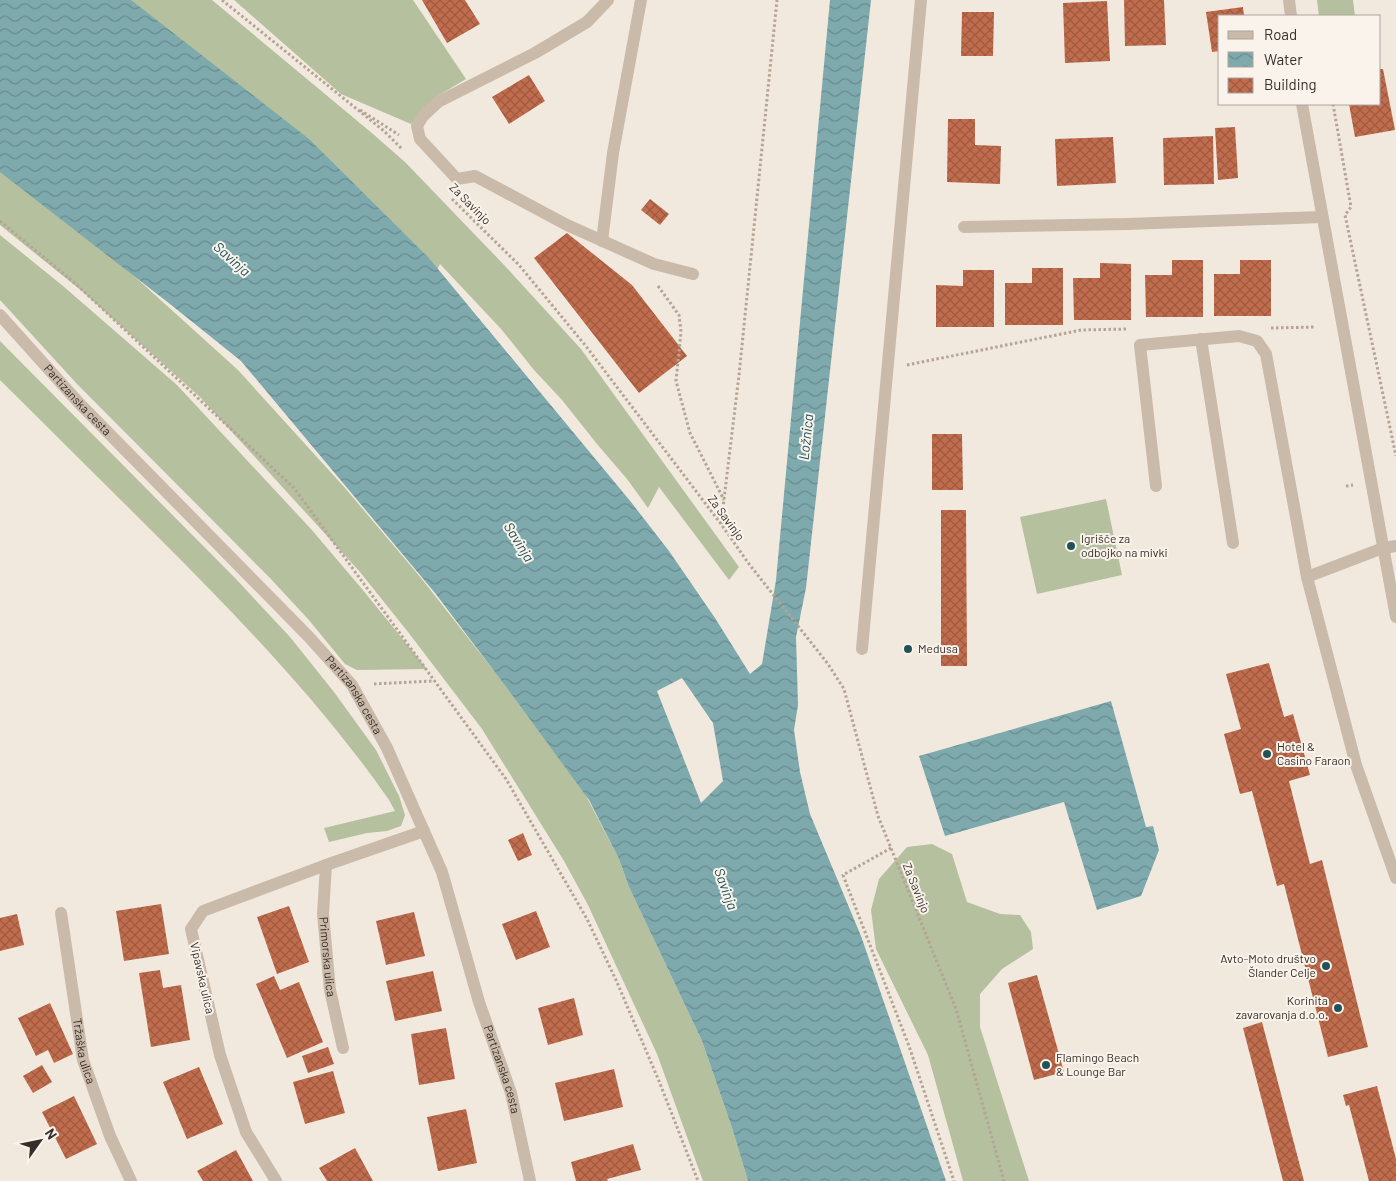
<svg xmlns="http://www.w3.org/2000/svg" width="1396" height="1181" font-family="Barlow,sans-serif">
<defs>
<pattern id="water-waves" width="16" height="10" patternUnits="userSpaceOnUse" patternTransform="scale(1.25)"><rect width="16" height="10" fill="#7eaaae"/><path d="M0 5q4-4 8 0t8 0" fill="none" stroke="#688b8e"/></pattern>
<pattern id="building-cross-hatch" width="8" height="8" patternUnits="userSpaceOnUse" patternTransform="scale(1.25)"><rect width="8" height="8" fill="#c16d4d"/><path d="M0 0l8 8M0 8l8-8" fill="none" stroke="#9e5a40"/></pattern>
</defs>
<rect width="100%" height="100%" fill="#f2e9de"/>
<g fill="#b4c09e">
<path d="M127,0H212L373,134L406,163L505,266L581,349L739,567L729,580L659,487L648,508L627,479L597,444L562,400L534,370L502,330L440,264L436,272Z"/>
<path d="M234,0H413L466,79L436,97L411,124L341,94Z"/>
<path d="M1317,0H1353L1355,16H1319Z"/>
<path d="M0,167L113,257L238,370L345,488L421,578L520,704L585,794L619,859L629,887L702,1041L732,1128L748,1181H703L657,1054L588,905L564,861L482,729L408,632L360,572L200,397L83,292L0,225Z"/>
<path d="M0,235L63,286L177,385L311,529L362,589L427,669L357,670L345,664L308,619L269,577L78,385L0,300Z"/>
<path d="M0,341L235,578L290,637L334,692L376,750L399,796L405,815L401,826L387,831L367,833L329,842L324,828L395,811L389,800C323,705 241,620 159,538C106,485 53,433 0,380Z"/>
<path d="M1106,499L1122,575L1037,594L1020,517Z"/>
<path d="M932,844L952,854L967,902L1000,914L1020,915L1031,932L1033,949L1002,969L980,994V1027L1029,1181H963L928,1055L876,949L871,910L879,879L907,847Z"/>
</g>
<g fill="url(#water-waves)" fill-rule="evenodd">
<path d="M0,0H131L309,139L428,257L631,502L669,551L715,618L750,674L762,664L776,580L830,0H871L806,588L796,637L798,705L794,730L800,772L810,814L861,936L946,1181H748L732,1128L702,1041L629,887L619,859L589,800L513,696L435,593L241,361L170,304L0,172ZM682,678L713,723L723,781L701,803L657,691Z"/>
<path d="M1111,701L1146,827L1153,826L1159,850L1141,896L1097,910L1064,802L945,836L919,756Z"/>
</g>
<g fill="url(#building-cross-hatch)">
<path d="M422,0H465L480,24L447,43Z"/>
<path d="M1124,0H1164L1166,45L1125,46Z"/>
<path d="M1107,1L1110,61L1065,63L1063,3Z"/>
<path d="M1243,7L1244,16H1220V51L1212,52L1206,12Z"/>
<path d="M962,12H994L993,56H961Z"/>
<path d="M1380,69H1383L1395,130L1355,137L1349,104H1380Z"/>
<path d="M529,75L545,101L509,124L492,97Z"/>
<path d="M948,119H975V145L1001,146L1000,184L947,182Z"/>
<path d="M1235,127L1238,178L1218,180L1215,128Z"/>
<path d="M1213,136L1214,184L1164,185L1163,138Z"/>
<path d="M1113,137L1116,183L1057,186L1055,139Z"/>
<path d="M650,199L669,214L660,225L641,210Z"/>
<path d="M567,233L632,285L687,356L639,393L534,258Z"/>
<path d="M1172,260H1203V317H1146L1145,275H1172Z"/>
<path d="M1240,260H1271V316H1214V274H1240Z"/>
<path d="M1100,263L1131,264V320H1074L1073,278H1100Z"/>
<path d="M1032,268H1063V325H1005V283H1032Z"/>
<path d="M963,270H994V327H936V285L963,286Z"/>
<path d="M932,434H962L963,490H932Z"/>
<path d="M941,510H966L967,666H941Z"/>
<path d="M1269,663L1284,717L1293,714L1310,775L1289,781L1310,864L1322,860L1368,1047L1328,1057L1284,884L1277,886L1252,791L1240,794L1224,734L1241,729L1226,674Z"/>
<path d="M523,833L532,855L518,861L508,840Z"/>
<path d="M161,904L169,954L124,961L116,911Z"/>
<path d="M289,906L309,962L277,974L257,917Z"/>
<path d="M536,911L550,947L516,960L502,924Z"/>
<path d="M414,912L425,956L386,965L376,921Z"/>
<path d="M17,914L24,945L0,951V918Z"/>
<path d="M160,970L163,988L181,985L190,1040L151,1047L139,973Z"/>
<path d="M433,971L442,1011L395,1021L386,981Z"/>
<path d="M1037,975L1064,1072L1034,1080L1008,983Z"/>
<path d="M274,976L280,990L299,982L323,1042L287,1058L256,984Z"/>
<path d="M574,998L583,1035L548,1045L538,1008Z"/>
<path d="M50,1003L73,1054L54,1063L48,1050L36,1056L18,1018Z"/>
<path d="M1262,1022L1304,1181H1283L1243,1028Z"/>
<path d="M446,1028L455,1079L419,1085L411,1034Z"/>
<path d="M328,1047L334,1064L308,1073L302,1056Z"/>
<path d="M42,1065L52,1082L33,1093L23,1076Z"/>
<path d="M199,1067L223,1124L187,1139L163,1082Z"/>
<path d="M614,1069L623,1107L564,1121L555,1083Z"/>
<path d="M333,1071L345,1113L305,1124L293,1082Z"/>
<path d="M1377,1086L1396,1159V1181H1369L1349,1105L1346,1106L1343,1095Z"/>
<path d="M74,1096L97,1144L66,1159L42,1112Z"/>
<path d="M466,1109L477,1163L438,1171L427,1117Z"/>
<path d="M633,1144L641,1170L607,1179L608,1181H576L571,1162Z"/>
<path d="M355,1148L373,1181H327L319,1168Z"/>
<path d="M236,1150L253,1181H203L197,1171Z"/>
</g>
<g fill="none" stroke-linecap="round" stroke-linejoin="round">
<g stroke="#b5a495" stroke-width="3" stroke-dasharray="2.5 2.5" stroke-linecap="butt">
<path d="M222,0L384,131L402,149"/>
<path d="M1333,104L1351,207L1345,215L1396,456"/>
<path d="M360,110L399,135"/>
<path d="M452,199L519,265L585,345L721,524L749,564L828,664L844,689L878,816L956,1009L1004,1181"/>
<path d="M0,221L77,285L294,488L506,779L587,919L616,980L659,1081L698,1181"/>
<path d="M658,286L679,315L681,332L676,381L690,433L724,500"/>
<path d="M1271,328L1316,327"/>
<path d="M907,365L1081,330L1128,329"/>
<path d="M1346,486L1353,485"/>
<path d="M721,524L739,375L777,0"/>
<path d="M374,684L433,681"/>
<path d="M891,848L843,875L909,1046L954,1181"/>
</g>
<g stroke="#cabaaa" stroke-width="12">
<path d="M608,0L587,22L535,53L438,102L423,116L417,126L420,139L457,179L475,176L567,225L654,264L693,274"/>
<path d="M1201,339L1233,543"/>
<path d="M1156,486L1140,345L1239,336L1257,341L1266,354L1307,577"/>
<path d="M1383,548L1307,577L1356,765L1396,878"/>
<path d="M862,649L921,0"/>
</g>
<g stroke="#cabaaa" stroke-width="12">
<path d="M964,227L1128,224L1322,217"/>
<path d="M602,241L613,153L641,0"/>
<path d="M1383,548L1396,546"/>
<path id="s1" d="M326,865L323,914L330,990L343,1048"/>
<path id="s2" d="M61,913L83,1060L110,1136L131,1181"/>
<path d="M276,1181L246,1132L220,1055L191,929L203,911L326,865L424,831"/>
</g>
<g stroke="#cabaaa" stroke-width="12">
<path d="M1289,0L1291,16"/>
<path d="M1302,104L1396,617"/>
<path id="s3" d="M0,315L79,403L309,637L352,685L387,748L442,872L479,1002L511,1093L530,1181"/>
</g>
</g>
<g fill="#205258" stroke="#f9f3eb" stroke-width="2">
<circle cx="1071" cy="546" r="5"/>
<circle cx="908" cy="649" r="5"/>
<circle cx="1267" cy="754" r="5"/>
<circle cx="1326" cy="966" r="5"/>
<circle cx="1338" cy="1008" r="5"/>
<circle cx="1046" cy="1065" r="5"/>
</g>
<g text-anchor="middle" stroke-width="4" stroke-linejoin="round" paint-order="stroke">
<g font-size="12" fill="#372e2a" stroke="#f9f3eb">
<text transform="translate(470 204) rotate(45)" y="4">Za Savinjo</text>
<text dy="4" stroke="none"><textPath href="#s3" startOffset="115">Partizanska cesta</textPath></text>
<text transform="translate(726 518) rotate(54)" y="4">Za Savinjo</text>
<text dy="4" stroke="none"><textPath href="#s3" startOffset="520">Partizanska cesta</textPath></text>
<text transform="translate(916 888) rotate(68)" y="4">Za Savinjo</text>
<text dy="4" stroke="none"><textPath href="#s1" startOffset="92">Primorska ulica</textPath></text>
<text transform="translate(202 978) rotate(77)" y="4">Vipavska ulica</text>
<text dy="4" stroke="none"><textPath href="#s2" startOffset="140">Tržaška ulica</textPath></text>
<text dy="4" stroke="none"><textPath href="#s3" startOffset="925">Partizanska cesta</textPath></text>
</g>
<g font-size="12" fill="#372e2a" stroke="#f9f3eb" text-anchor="start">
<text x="1081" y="543">Igrišče za<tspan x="1081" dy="14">odbojko na mivki</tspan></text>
<text x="918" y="653">Medusa</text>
<text x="1277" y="751">Hotel &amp;<tspan x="1277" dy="14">Casino Faraon</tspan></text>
<text x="1316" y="963" text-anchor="end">Avto-Moto društvo<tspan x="1316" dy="14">Šlander Celje</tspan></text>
<text x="1328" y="1005" text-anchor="end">Korinita<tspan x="1328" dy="14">zavarovanja d.o.o.</tspan></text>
<text x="1056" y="1062">Flamingo Beach<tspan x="1056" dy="14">&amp; Lounge Bar</tspan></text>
</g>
<g font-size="14" font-style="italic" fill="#205258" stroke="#f9f3eb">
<text transform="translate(232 259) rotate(42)" y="5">Savinja</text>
<text transform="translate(806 437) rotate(-84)" y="5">Ložnica</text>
<text transform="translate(519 542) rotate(58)" y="5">Savinja</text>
<text transform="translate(726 889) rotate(70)" y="5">Savinja</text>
</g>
</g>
<rect x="1218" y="15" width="162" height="90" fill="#f9f3eb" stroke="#aba49e"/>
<rect x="1228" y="31" width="25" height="8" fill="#cabaaa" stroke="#aba49e"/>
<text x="1264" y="40" font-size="15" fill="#372e2a">Road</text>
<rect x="1228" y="52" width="25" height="15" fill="url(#water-waves)" stroke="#aba49e"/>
<text x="1264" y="65" font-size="15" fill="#372e2a">Water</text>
<rect x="1228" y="78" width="25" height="15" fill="url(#building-cross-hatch)" stroke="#aba49e"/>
<text x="1264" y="90" font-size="15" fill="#372e2a">Building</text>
<g transform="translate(40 1141) rotate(57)" stroke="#f9f3eb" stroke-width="4" paint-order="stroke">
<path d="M0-4L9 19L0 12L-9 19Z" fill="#372e2a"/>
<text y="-8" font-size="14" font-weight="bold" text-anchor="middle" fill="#372e2a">N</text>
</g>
</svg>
